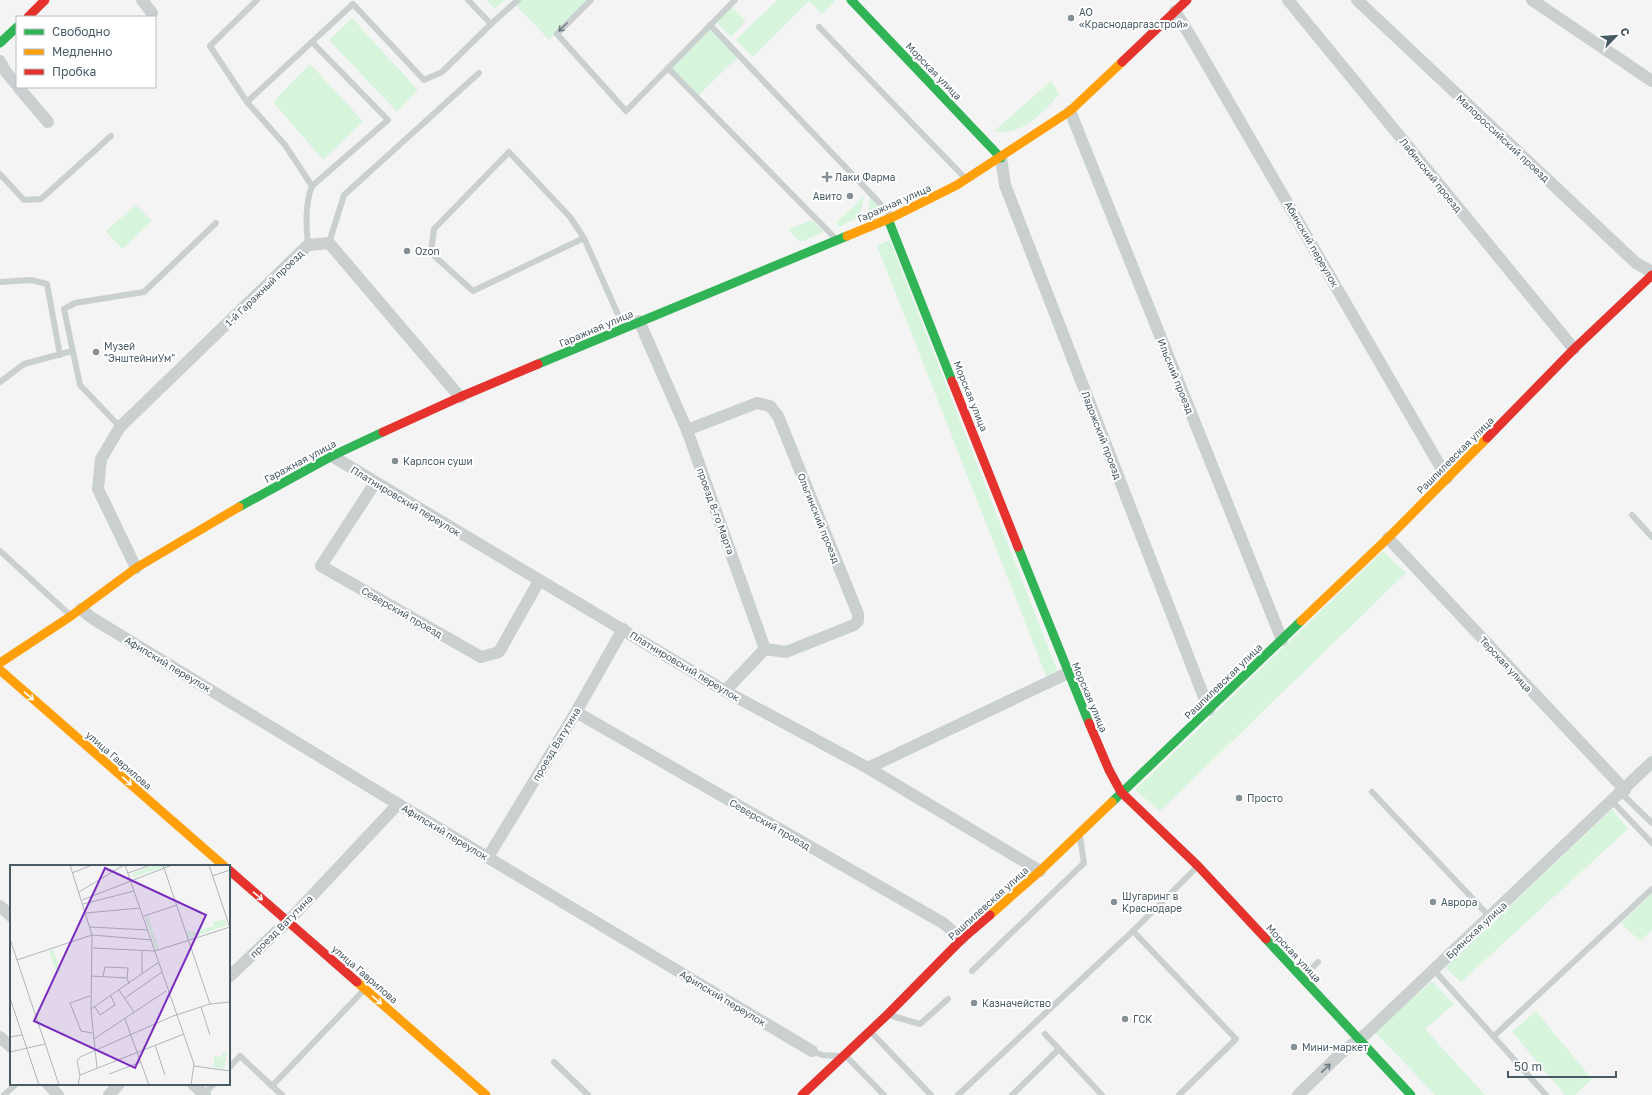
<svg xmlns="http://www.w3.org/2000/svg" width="1652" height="1095" font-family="'Golos Text',sans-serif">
<rect width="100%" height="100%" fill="#f4f4f4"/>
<g fill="#d7f5dd">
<path d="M486,0H505L495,9Z"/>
<path d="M518,0H591L549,40L514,3Z"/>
<path d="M777,0H833L835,1L822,14L809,1L753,57L736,40Z"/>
<path d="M731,6L746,21L731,37L716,22Z"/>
<path d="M352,18L418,90L397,112L329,40Z"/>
<path d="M710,25L740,55L697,97L668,68Z"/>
<path d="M310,64L363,121L323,160L273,102Z"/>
<path d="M1051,81L1059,94C1049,108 1025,131 1006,132C1002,132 998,131 994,131Z"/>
<path d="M864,196L860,217L839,227L836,223Z"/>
<path d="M870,197L883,211L867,218Z"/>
<path d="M136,205L152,221L122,249L106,231Z"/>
<path d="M812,220L824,232L800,242L788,229Z"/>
<path d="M890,240L1058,673L1047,678L877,246Z"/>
<path d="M1383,551L1406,573L1160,811L1135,790Z"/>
<path d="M1612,809L1628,829L1461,982L1445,968Z"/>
<path d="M1652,894V930L1640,941L1621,923Z"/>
<path d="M1432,981L1454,1004L1425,1029L1485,1095H1435L1375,1032Z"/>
<path d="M1536,1011L1592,1079L1575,1095H1565L1512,1032Z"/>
</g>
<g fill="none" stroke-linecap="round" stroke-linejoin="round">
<g stroke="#cacfd0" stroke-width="6">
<path d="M257,0L210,46L247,102L285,145L312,186C305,204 306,225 308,245"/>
<path d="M591,0L557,34L626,111L735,0"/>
<path d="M491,24L518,0"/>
<path d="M710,25L891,215"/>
<path d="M819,27L965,178"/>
<path d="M668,68L836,239"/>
<path d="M247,102L353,4L424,80L442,72L491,24L468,0"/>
<path d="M0,174L24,200L41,199L111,136"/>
<path d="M312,186L388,120L312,42"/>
<path d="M584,238L570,217L509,152L434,229L431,253L473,291L584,238L624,328"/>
<path d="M329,243L344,195L479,73"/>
<path d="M0,282L31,280L47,284L60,355"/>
<path d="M0,382L24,364L72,351"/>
<path d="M120,427L80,385L64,309L75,303L144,292L216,223"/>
<path d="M1632,515L1652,537"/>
<path d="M0,551L70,615"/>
<path d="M1372,792L1490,917"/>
<path d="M1621,793L1652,823"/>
<path d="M1612,801L1652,843"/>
<path d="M1133,931L1236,1039L1179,1095"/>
<path d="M1434,970L1546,1095"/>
<path d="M972,971L1084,863L1080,837"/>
<path d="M1304,977L1318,962"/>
<path d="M889,1015L920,1024L948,999"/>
<path d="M871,1032L931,1095"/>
<path d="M1045,1034L1102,1095"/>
<path d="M1494,1036L1652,889"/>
<path d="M812,1051L822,1055L838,1056"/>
<path d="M846,1056L884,1095"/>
<path d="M554,1062L588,1095"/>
<path d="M229,1068L240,1056L272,1086L364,990"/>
<path d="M272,1086L282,1095"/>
<path d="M204,1094L214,1084"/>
<path d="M4,1095L16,1084"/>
<path d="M958,1095L1133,931L1197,867"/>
<path d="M1012,1095L1059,1049"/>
</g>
<g stroke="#cacfd0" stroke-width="12">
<path d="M142,0L152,13"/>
<path d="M1288,0L1574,349"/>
<path d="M1357,0L1636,263L1652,272"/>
<path d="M1532,0L1652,81"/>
<path d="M1175,11L1191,37L1447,478"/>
<path d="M0,61L6,72L17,85"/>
<path d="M18,87L48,122"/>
<path d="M1070,111L1282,640"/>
<path d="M1001,158L1005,185L1209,710"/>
<path d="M639,321L687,430L765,649L725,691"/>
<path d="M687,430L757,403L770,406L778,416L858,614V621L854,625L786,652L765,649"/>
<path d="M332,456L725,691L868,768L1040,871"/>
<path d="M375,483L321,566L481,657L499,652L539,581"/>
<path d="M1388,538L1625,790"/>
<path d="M136,568L98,489L101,459L120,427L308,245L329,243L460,397"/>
<path d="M81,609L92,618L398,804L812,1051"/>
<path d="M576,712L943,923L962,939"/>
<path d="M868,768L1068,673"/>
<path d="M488,857L576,712L623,629"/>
<path d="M0,906L11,916"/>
<path d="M229,977L294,915L398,804"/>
<path d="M0,1037L11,1047"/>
<path d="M48,1084L58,1095"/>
<path d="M193,1084L205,1095"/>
<path d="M109,1095L119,1084"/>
<path d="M1298,1095L1340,1054L1367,1033L1652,762"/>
</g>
<g stroke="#30b455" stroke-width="9">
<path d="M851,0L1001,158"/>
<path d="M0,43L17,27"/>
<path d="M888,219L952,381"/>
<path d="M538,364L847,236"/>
<path d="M239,507L332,456L383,432"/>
<path d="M1018,547L1089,723"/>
<path d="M1112,802L1301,621"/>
<path d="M1266,939L1411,1095"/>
</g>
<g stroke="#ff9f0a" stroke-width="9">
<path d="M847,236L893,217L957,185L1070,111L1122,62"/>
<path d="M1301,621L1388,538L1487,438"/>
<path d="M0,663L71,616L136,568L239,507"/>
<path d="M0,670L224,866"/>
<path d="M990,915L1040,871L1112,802"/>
<path d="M357,982L486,1095"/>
</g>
<g stroke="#e5322d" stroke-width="9">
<path d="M28,17L45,0"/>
<path d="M1122,62L1187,0"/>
<path d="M952,381L1018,547"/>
<path d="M383,432L460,397L538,364"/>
<path d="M1487,438L1574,349L1652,275"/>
<path d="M1089,723L1109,770L1121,792L1198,866L1266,939"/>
<path d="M229,870L357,982"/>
<path d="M802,1095L888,1014L962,939L990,915"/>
</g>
</g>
<defs><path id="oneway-shaft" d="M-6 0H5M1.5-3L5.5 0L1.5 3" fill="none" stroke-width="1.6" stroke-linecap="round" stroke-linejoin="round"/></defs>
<g stroke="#6f7d84">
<use href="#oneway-shaft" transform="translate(563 27) rotate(135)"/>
<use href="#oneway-shaft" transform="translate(1326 1068) rotate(-44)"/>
</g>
<g stroke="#fff">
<use href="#oneway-shaft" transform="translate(29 696) rotate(41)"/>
<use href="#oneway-shaft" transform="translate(127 781) rotate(41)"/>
<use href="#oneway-shaft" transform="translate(258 896) rotate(41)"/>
<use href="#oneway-shaft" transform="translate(377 1000) rotate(41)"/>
</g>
<g fill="#849096" stroke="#fff" stroke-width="1.5">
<circle cx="1071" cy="18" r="4"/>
<path d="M825 171h4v4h4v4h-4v4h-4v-4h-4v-4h4z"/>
<circle cx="850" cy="196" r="4"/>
<circle cx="407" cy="251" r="4"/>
<circle cx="96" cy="352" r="4"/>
<circle cx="395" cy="461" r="4"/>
<circle cx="1239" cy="798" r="4"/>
<circle cx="1114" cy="902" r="4"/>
<circle cx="1433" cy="902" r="4"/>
<circle cx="974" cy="1003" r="4"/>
<circle cx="1125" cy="1019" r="4"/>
<circle cx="1294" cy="1047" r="4"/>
</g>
<g text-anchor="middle" stroke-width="4" stroke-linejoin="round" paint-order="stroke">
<g font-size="10" fill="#485a63" stroke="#fff" text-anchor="start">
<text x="1079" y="16">АО<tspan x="1079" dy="12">«Краснодаргазстрой»</tspan></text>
<text x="835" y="181">Лаки Фарма</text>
<text x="842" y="200" text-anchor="end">Авито</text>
<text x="415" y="255">Ozon</text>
<text x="104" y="350">Музей<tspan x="104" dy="12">"ЭнштейниУм"</tspan></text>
<text x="403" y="465">Карлсон суши</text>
<text x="1247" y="802">Просто</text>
<text x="1122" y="900">Шугаринг в<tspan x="1122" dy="12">Краснодаре</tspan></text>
<text x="1441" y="906">Аврора</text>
<text x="982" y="1007">Казначейство</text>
<text x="1133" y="1023">ГСК</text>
<text x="1302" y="1051">Мини-маркет</text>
</g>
<g font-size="10" fill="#485a63" stroke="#fff">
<text transform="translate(934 71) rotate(46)" y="4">Морская улица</text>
<text transform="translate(1503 138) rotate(43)" y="4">Малороссийский проезд</text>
<text transform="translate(1431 175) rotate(51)" y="4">Лабинский проезд</text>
<text transform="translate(894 203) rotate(-24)" y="4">Гаражная улица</text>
<text transform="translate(1312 244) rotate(60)" y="4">Абинский переулок</text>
<text transform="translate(264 288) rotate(-44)" y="4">1-й Гаражный проезд</text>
<text transform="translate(596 328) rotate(-23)" y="4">Гаражная улица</text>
<text transform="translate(1176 376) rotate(68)" y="4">Ильский проезд</text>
<text transform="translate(971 396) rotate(68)" y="4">Морская улица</text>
<text transform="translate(1102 435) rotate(69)" y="4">Ладожский проезд</text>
<text transform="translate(1455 455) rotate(-45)" y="4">Рашпилевская улица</text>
<text transform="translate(300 461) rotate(-28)" y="4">Гаражная улица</text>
<text transform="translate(406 501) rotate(31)" y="4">Платнировский переулок</text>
<text transform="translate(716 511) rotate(70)" y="4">проезд 8-го Марта</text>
<text transform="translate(819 518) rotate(68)" y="4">Ольгинский проезд</text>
<text transform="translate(402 612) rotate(30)" y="4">Северский проезд</text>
<text transform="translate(168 664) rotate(31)" y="4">Афипский переулок</text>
<text transform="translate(1506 664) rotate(47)" y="4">Терская улица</text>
<text transform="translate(685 666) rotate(31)" y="4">Платнировский переулок</text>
<text transform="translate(1223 681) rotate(-44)" y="4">Рашпилевская улица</text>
<text transform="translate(1090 697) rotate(67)" y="4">Морская улица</text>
<text transform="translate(556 744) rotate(-59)" y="4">проезд Ватутина</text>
<text transform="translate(119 760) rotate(41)" y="4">улица Гаврилова</text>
<text transform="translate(770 824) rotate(30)" y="4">Северский проезд</text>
<text transform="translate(445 832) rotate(31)" y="4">Афипский переулок</text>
<text transform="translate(988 903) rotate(-42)" y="4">Рашпилевская улица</text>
<text transform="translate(281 926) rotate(-45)" y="4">проезд Ватутина</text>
<text transform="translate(1476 930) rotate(-43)" y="4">Брянская улица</text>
<text transform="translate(1294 953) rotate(47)" y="4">Морская улица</text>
<text transform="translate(365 974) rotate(41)" y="4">улица Гаврилова</text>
<text transform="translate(723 998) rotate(31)" y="4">Афипский переулок</text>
</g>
</g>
<g transform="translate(10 865)">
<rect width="220" height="220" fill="#f4f4f4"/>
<path d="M146,0H158L124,12L123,8ZM138,51L149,84L146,85L135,52ZM215,54L217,60L179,73L176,66L179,65L181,68L204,61L203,57ZM43,85L51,107L47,108L39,87ZM213,187L217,188L214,204L203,202L205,191L212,192Z" fill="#d7f5dd"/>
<path fill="none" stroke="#afb6ba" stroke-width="1" d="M60,0L82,70L81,145L87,203M115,0L184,199L181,220M153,0L200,139M199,0L220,63M62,8L82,0M118,8L141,0M202,11L220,5M69,27L114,0M72,35L162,0M73,39L124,26M76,48L130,43M134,51L167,40M80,62L138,65M0,74L49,220M83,83L145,86L220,62M132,86V109M7,95L82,70L142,75M81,111L117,113L119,119M93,111L95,102L118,103L117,113M109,125L124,147M80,131L60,138L71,166L82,168M0,133L29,220M115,133L152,107M85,142L90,150L105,140L101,131M191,142L200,170M81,144L149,97M115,154L139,220M0,172L12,170M84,174L156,126M145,180L155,210M0,187L35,179M184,201L220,206M99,209L131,197M70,210L174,169M68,220L70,210L67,196L70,192L163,151L200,139L220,137"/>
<path fill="#7b2cbf" fill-opacity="0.15" stroke="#7b2cbf" stroke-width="2" d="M95,3L196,50L125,203L24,156Z"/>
<rect width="220" height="220" fill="none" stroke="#485a63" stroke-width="2"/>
</g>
<rect x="16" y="16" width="140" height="72" fill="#ffffff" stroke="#b6bdc1"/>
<rect x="24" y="29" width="20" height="6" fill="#30b455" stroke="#b6bdc1"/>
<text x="52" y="36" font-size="12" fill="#485a63">Свободно</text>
<rect x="24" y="49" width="20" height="6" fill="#ff9f0a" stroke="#b6bdc1"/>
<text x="52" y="56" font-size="12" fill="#485a63">Медленно</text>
<rect x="24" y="69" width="20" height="6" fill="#e5322d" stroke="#b6bdc1"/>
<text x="52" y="76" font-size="12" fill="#485a63">Пробка</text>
<g transform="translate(1616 36) rotate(65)" stroke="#ffffff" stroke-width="3" paint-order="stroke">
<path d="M0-3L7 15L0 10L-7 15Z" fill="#485a63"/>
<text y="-6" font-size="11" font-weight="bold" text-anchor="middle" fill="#485a63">С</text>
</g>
<path d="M1508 1071v6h108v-6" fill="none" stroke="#485a63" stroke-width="2"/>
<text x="1514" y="1071" font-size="12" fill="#485a63" stroke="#ffffff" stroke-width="3" paint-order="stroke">50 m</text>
</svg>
